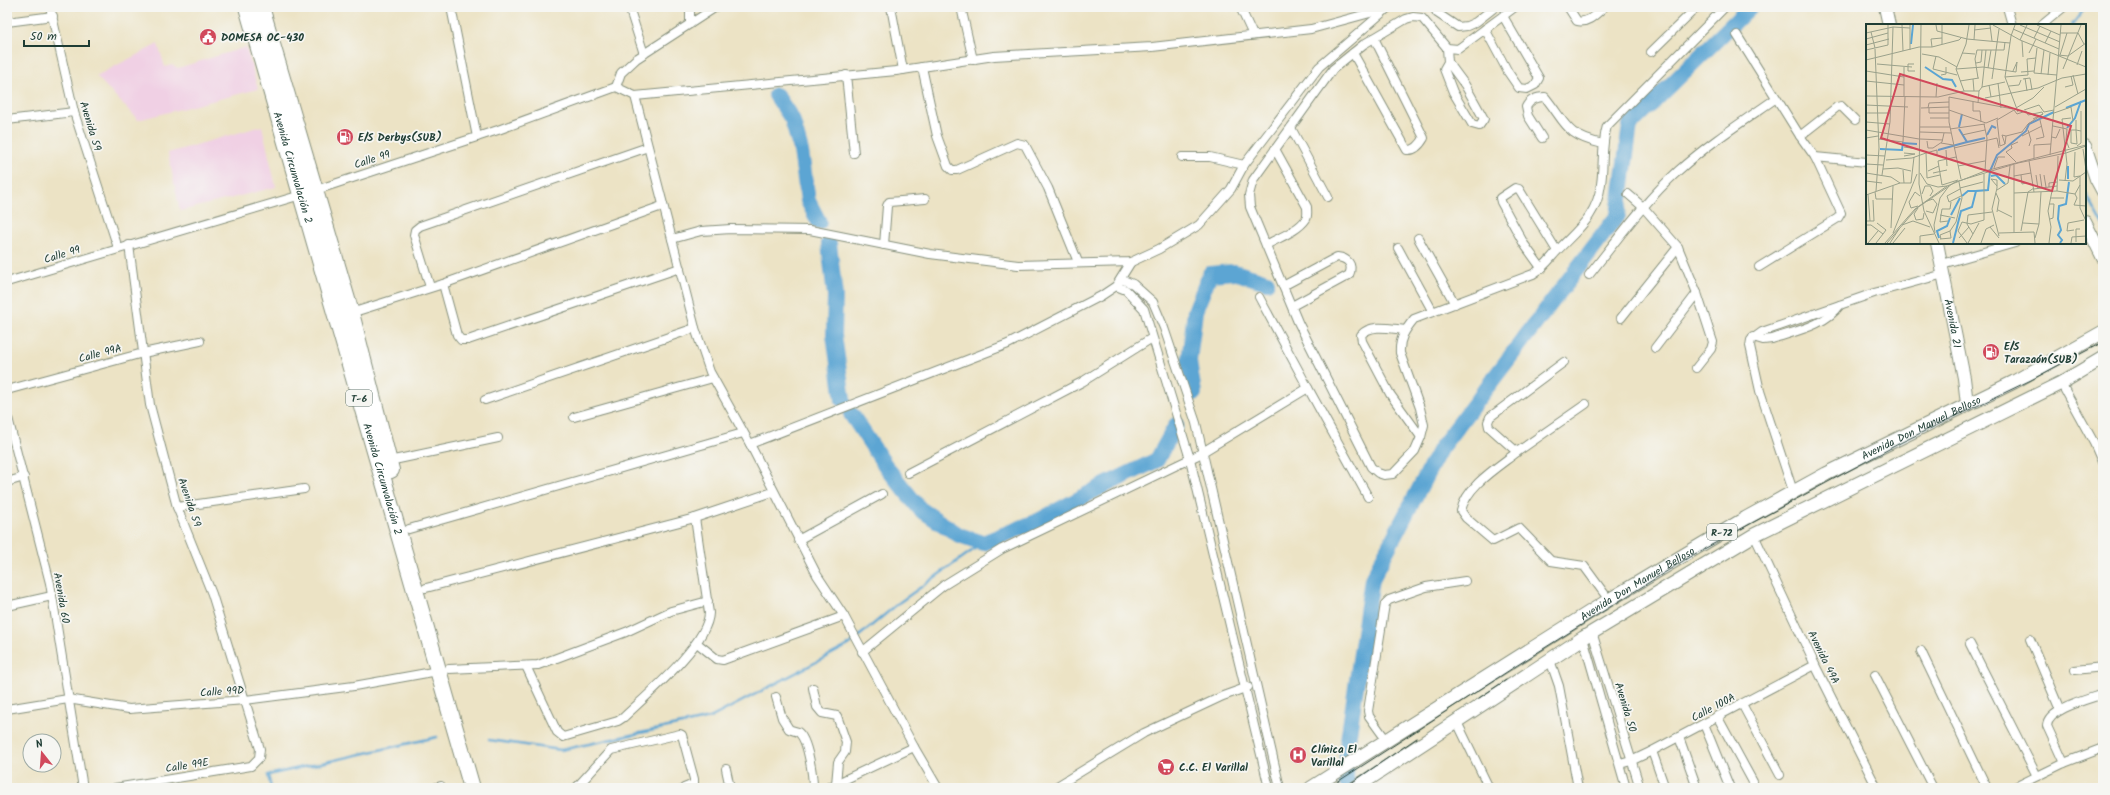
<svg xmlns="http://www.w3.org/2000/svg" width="2110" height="795" font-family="Kalam,sans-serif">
<rect width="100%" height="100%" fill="#f6f6f2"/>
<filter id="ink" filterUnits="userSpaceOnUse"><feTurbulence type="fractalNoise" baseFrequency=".025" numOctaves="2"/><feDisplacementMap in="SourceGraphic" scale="8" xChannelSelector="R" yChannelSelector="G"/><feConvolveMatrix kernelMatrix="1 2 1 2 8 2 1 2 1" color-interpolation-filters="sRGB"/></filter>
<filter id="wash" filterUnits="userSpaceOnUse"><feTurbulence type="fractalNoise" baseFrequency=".012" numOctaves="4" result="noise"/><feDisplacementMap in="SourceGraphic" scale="16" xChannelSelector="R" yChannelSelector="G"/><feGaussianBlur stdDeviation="0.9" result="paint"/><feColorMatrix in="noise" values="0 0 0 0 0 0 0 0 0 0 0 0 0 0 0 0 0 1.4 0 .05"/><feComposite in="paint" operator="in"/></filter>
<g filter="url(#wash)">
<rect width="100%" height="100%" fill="#ece3c5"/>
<g fill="#f0d0e4">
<path d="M158,44L165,67L172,65L178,68L246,47L258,89L138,120L96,76Z"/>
<path d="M262,126L276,187L180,211L168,153Z"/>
</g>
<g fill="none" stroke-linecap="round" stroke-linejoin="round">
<g stroke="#5ba5d3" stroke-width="2.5">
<path d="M700,7V10"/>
<path d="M2072,25L2086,7"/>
<path d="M2085,192L2103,225"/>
<path d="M489,740L561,750L710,718L847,646L900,602L983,543"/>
<path d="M271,788L268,775L437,737"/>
</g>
<g stroke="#5ba5d3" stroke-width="16">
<path d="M776,95L792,119L801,151L808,201L819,222"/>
<path d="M829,243L835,296L834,335L843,400"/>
<path d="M1194,393L1189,361L1195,311L1210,274L1234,272L1267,282"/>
<path d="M851,414L887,468L920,509L959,535L983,543L1038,521L1101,487L1157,460L1176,425"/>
<path d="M1353,788L1346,781L1347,747L1372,579L1440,449L1618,215L1630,125L1750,7"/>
</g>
</g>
</g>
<g filter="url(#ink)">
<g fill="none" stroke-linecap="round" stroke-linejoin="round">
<g stroke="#86907c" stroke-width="10">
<g id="street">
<path d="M50,7L74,112L118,248"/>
<path d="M451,7L477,137"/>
<path d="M629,7L644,54"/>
<path d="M690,7V24"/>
<path d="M891,7L903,70"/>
<path d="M961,7L973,60"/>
<path d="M1240,7L1253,35"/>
<path d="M1434,7L1437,13L1458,27L1467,26L1476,22L1495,7"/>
<path d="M1515,7L1458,49L1447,48L1422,18L1413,17L1406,19L1364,44L1333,69L1253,180L1249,195L1250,207L1298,322L1371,467L1378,473L1384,475L1393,474L1415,451L1421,437L1424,425L1420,408L1400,353C1399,339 1405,330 1414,319L1533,274C1544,268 1549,260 1557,251C1578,229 1597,216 1601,184C1604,164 1601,146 1607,126L1725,7"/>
<path d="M1568,7L1577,21C1588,24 1597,13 1604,7"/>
<path d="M2007,7L2012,25"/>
<path d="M7,22L53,16"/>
<path d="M2042,25L2064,7"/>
<path d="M1485,29L1508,72L1519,88L1527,89L1535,85L1539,78L1503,16"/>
<path d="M1737,35L1800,136L1815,157L1841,213L1838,218L1759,267"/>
<path d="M1447,48L1448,62L1444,69L1453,92L1472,124L1479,126L1484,119L1465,85L1448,62"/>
<path d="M1651,52L1697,7"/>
<path d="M1353,53L1407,150C1415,151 1420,145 1424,138L1374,38"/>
<path d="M922,67L937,136L948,166L952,170H957L1017,143L1025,145L1048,188L1078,262"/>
<path d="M846,75L854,153"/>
<path d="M616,87L635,96L896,71L994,56L1152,47L1311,29L1385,9"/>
<path d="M616,87L621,73L636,59L716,7"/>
<path d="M635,96L695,328L710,372L750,444L817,575L844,616L914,747L938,788"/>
<path d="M7,120L74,112"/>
<path d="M1291,128L1328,197"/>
<path d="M1800,136L1837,107L1841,106L1855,120"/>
<path d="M1542,138L1528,116L1526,107C1530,99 1537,97 1545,97C1567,124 1564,135 1603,144"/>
<path d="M1182,157H1210L1244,165"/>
<path d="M1815,157L1867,162"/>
<path d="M1628,194L1643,207L1678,247L1697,293L1713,342L1711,349L1696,368"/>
<path d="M1418,238L1455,304"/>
<path d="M672,239L701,231L731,229L810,230L930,254L1018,265L1131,262L1159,249L1199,225L1231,189L1244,165L1319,67L1389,7"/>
<path d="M884,245L887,206L889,202L925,199"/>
<path d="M1266,245C1278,238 1298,231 1306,219C1308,216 1307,210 1307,207L1275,149"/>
<path d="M1398,248L1433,312"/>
<path d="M1942,264L2015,243"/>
<path d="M1542,269L1524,244L1501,202L1500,198L1515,188L1519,189L1557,251"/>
<path d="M1589,275C1617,240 1644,202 1678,171C1708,144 1742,122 1775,99"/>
<path d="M1121,279L1133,284L1153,302L1164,328L1196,423L1280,788"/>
<path d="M7,282L301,195L498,130L616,87"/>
<path d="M443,284L457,335L461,340H468L680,268"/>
<path d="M1116,286L1126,290L1144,309L1190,459L1269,788"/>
<path d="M1283,286L1337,257C1347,258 1354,264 1349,275L1292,306"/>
<path d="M430,287L414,235L415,230L420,226L648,147"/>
<path d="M1259,297L1308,388"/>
<path d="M351,313L443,284L662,206"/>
<path d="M1621,318L1678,247"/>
<path d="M1405,330C1392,329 1371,323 1361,335L1362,341L1390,394L1421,437"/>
<path d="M1753,337L1763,340L1772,339C1795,331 1825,326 1840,305"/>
<path d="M1655,348L1697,293"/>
<path d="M1564,362L1490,417L1488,422L1489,427L1517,452C1498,467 1466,486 1461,511L1466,518L1493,541L1519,528L1551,561L1584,566L1609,600"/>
<path d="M2061,383L2094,443L2103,464"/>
<path d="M7,390L143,353L200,341"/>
<path d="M485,400L695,328"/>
<path d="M7,414L50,583L83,788"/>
<path d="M574,417L713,378"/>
<path d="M750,444L1008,344L1101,296L1116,286L1131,262"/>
<path d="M1517,452L1586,404"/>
<path d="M389,461L498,438"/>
<path d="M908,473L1082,382L1152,338"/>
<path d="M7,482L24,477"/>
<path d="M1793,491L1760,391L1750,346L1751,340L1762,332L1874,293L1944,274"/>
<path d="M177,507L304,489"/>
<path d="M409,529L743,433"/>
<path d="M1754,535L1815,665L1877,788"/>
<path d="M798,540L882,494"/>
<path d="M426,588L695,518L773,492"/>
<path d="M7,606L52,596"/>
<path d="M1592,632L1640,788"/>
<path d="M1583,638L1626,788"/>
<path d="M2030,639L2060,710"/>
<path d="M697,643L717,659L723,660L844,616"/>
<path d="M1970,644L2037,776"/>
<path d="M1921,651L1987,788"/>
<path d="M862,652L944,585L1002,549L1196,456L1308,388L1368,497"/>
<path d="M1550,660L1559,686L1578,788"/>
<path d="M526,666L557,732L563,737L618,721L624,717C647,695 708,644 709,613L695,518"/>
<path d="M449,669L538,665L626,632L671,611L708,601"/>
<path d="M2075,670L2103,667"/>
<path d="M1875,675L1933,788"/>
<path d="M813,688L817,707L822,713L837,716L846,742L845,752L838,762L836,784"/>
<path d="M776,697L782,718L789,729C791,730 795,731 798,732C808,739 813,776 813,788"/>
<path d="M1742,704L1780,775"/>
<path d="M7,709L68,699L129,709L245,700L354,686L438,671"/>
<path d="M1717,716L1753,782"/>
<path d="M1457,722L1489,788"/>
<path d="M1704,724L1730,788"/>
<path d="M1679,737L1697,788"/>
<path d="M1387,741L1369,716L1368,711L1385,604L1389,600L1426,587L1465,581"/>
<path d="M1652,751L1665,788"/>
<path d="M2064,763L2047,726C2048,709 2089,699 2103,694"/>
<path d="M1620,764L1631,761L1652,751L1815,665"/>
<path d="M726,769L730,788"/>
<path d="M115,788L251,766L259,758L260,749L212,594L177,507L150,405L129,245"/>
<path d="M434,788L441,786"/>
<path d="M576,788L611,750L680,734L682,735L694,779V784L684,788"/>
<path d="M827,788L914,747"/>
<path d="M1054,788L1144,733L1223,696L1248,687"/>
<path d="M2013,788L2064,763L2103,748"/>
</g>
</g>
<g stroke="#86907c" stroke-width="14">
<g id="secondary">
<path d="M1885,7L1889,25"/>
<path d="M2085,146L2096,179L2103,192"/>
<path d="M2085,222L2103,258"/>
<path id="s1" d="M1937,243L1964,378L1967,404"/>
</g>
</g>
<g stroke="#86907c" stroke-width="15">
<g id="primary">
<path id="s2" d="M1311,788L1609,600L1746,518L1826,474L2014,382L2103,332"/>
<path d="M1355,788L1583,638L1754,535L2061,383L2103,358"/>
</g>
</g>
<g stroke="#86907c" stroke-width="18">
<g id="highway">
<path id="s3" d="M247,7L472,788"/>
<path d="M261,7L351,313L391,470"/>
</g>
</g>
<use href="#street" stroke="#fff" stroke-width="8"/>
<use href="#secondary" stroke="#fff" stroke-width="12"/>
<use href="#primary" stroke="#fff" stroke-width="13"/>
<use href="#highway" stroke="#fff" stroke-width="16"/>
<g stroke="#1f3d34" stroke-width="1">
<path d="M1479,698L1506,680"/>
<path d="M1328,788L1516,666L1691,556L1902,442L2031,380L2103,342"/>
<path d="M1344,788L1417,738"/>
</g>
</g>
</g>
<defs>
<g id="civic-disc" transform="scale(0.9)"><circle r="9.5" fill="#d1495b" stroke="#f6f6f2"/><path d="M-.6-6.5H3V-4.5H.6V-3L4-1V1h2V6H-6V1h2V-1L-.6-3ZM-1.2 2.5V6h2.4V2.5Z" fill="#fff"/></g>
<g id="fuel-disc" transform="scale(0.9)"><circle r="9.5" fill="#d1495b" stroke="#f6f6f2"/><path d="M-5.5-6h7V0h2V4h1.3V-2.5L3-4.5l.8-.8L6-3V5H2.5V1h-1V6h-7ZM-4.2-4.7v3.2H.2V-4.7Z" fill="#fff"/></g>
<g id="hospital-disc" transform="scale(0.9)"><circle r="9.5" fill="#d1495b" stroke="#f6f6f2"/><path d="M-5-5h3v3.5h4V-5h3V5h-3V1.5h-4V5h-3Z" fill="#fff"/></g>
<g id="supermarket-disc" transform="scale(0.9)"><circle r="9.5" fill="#d1495b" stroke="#f6f6f2"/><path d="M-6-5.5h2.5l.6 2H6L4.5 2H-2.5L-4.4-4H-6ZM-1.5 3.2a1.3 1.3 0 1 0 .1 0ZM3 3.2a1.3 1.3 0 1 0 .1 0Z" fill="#fff"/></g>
</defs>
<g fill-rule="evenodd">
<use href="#civic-disc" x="208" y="37"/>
<use href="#fuel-disc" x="345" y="137"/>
<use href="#fuel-disc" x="1991" y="352"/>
<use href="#hospital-disc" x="1298" y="755"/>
<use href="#supermarket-disc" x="1166" y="767"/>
</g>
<g text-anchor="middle" stroke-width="3.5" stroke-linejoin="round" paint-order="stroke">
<g fill="#f6f6f2" stroke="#60746d" stroke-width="1">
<rect x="346" y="390" width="26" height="16" rx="3"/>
<rect x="1707" y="524" width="30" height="16" rx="3"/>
</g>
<g font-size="10" font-weight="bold" fill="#1f3d34">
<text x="359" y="402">T-6</text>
<text x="1722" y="536">R-72</text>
</g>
<g font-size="11" font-weight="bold" fill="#1f3d34" stroke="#f6f6f2" text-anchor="start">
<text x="221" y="41">DOMESA OC-430</text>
<text x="358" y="141">E/S Derbys(SUB)</text>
<text x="2004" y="350">E/S<tspan x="2004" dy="13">Tarazaón(SUB)</tspan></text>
<text x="1311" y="753">Clínica El<tspan x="1311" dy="13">Varillal</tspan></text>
<text x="1179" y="771">C.C. El Varillal</text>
</g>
<g font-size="11" fill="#1f3d34" stroke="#f6f6f2">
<text transform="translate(91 126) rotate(73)" y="4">Avenida 59</text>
<text transform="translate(372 159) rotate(-18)" y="4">Calle 99</text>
<text dy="4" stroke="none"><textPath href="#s3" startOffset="167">Avenida Circunvalación 2</textPath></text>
<text transform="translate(62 254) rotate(-17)" y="4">Calle 99</text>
<text dy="4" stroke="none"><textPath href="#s1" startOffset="82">Avenida 21</textPath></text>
<text transform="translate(100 353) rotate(-15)" y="4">Calle 99A</text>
<text dy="4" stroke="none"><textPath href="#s2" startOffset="709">Avenida Don Manuel Belloso</textPath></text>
<text dy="4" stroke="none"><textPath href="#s3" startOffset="491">Avenida Circunvalación 2</textPath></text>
<text transform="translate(190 502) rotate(71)" y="4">Avenida 59</text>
<text dy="4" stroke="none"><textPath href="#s2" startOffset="385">Avenida Don Manuel Belloso</textPath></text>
<text transform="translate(62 598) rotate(80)" y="4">Avenida 60</text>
<text transform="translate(1824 657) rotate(64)" y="4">Avenida 49A</text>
<text transform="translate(222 691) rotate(-4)" y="4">Calle 99D</text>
<text transform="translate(1626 707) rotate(73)" y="4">Avenida 50</text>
<text transform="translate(1713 707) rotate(-28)" y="4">Calle 100A</text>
<text transform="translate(187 765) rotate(-9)" y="4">Calle 99E</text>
</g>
</g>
<g transform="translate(1866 24)">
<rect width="220" height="220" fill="#ece3c5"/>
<path fill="none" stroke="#5ba5d3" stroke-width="2" d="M45,20L47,1M59,43L77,55L86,56L90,63M200,84L220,76M93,103L96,90M201,104L209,94L215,77M93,105L101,118L119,114M121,111L126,102L130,104M14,125L36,126L37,119L51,120M72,126L101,118M202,142V155M125,152L130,151L139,160M96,172L102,167H110M85,191L94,174M73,214L71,207L81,202L84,194M87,219L95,187L106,183L110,167L122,166L124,147L131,131L160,107L163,100L188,88M194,219L196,216L192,211L195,206L192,195L193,182L200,180L203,158"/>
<path fill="none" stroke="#9aa18b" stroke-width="1" d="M36,1L37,27M44,1V26M55,1L53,160L58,187L73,219M70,1L71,7L101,15L144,19M76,1V20M124,1L126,17M127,1L154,16L220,43M149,1L145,12L139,53L152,88M154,1L194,18M171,1L194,11M147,5L193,25M108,6L125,4M5,8L9,24M0,9L27,3L44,4M194,9H212L218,20M168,14L174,2M0,15L22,9M108,16L109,1M154,16L161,1M156,17L157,33M179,19L185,7M0,21L23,15M66,23L65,15L76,14M171,24L168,49L191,51M9,25L13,124L10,167M0,26L22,21V1M130,26H138L139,18M96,29L109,30M163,29L170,15M56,30L73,33L91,43M192,31L202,32L220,19M194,31L201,9M70,32L67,45L91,51M0,36L53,23H66L93,16L96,13M110,39L115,38L116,26M11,40L46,43M48,40H42V47H49M211,41L216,27M122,44L125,26M90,45L117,43L150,48L151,38L147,47M197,45L215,1M0,47L38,53M155,48L168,47M175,50L178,26M75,51L80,50V43M182,51L184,29M207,51L212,70M139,53L162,51L161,35L170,34M112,54L109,35L111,26H130M159,54L161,67M107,55L108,67M126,55L133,5M157,55L164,54L166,66M0,57L38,61M94,57L113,54M132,59L135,84M123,61L125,73M143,62L153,61L155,56M116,63L120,26M199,63L207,61L205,52M98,67L90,45L100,20L103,1M0,72L72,73L98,67H113M38,73V43M70,73L71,59M83,73V98L95,155M83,73L147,85M119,74L172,64L196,54L220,50M107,78V87H114L115,98M112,79L113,67L116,63L139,58M0,81L42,83M189,83L220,65M55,84L83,83M62,84L63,79L83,78M63,84V89H83M150,84L167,74L178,63M83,86L120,99L132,94M158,86L173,81L178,88L188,86M0,89H24M188,89L205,83L207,97M64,94H83M167,95L177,90L176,88L162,91L160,87L151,90L148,86L131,96L134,122L139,120L140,112L156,108L162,100L177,90M210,96V106L211,120L205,119V106H210L215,107M0,98L24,100M118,100L121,114L119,147M187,102L201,105L200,116L203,124M54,103H84M84,105L119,100M0,106L53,115M162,106L165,116L163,122M54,108L85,109M96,111L119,106M156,112L176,102M186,113L190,114L194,105M0,114L12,112M12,115L37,118L39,73M54,115L77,116M170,115L178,113L174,96M61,117L62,124H67L76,118L78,109M75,119L87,121M139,120L136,111L140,112M211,122L215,119V87M38,123L51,125M88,124L131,114L133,124M217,125L220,146M80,126L81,142M60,129L71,126V131L66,130M0,131L19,132M184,131L195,1M38,132L49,130L38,129M90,133L72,137L76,161L92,156M168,134V121L185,120M20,136L46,134L60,129L61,154L74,151M163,137L168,168M150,138L140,128L146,124L145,121L152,118M0,140L17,141M92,142L119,137M128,144L132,133H139M17,145L32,144L45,147M37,146L38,159M62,147L73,142M0,149L25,153L34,159M54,149L61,160L72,163L81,162M67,149L81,146M174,150L176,164M16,151L24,98L27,3M155,151L156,160L160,159M170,151L172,165M178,151L180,163M148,152L165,149M208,153L214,152V184L220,197M208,153L209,128M193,156L207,157L220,148M0,157L16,159M199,157L201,140L196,95L205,94M131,162L125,155L131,156V164L126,185L133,212M183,163V159L191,158M94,164L117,158M94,165L81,172L83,178L95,172M168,165L191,162M131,166L142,159L144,142M191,167L192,132M9,168L10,175H27M130,169L133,176L131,188M148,169L191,167L209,170L214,161M2,170L4,197M56,170L59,162H64L67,167L64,172M209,170L211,174L208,181L220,182M0,171L34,159H45L48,133M184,174H198M183,180H188L187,194L184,195M52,182L45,184L43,178L49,168L54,172M52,184L48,190L50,196L57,195L58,189M132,186L146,193M60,187L67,189L71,180L67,175L61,177M74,191L89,194M0,197H8L7,176M82,197L74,198L75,191L76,185H84L85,178M11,199L20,206L17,210M157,199L173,200M0,201H5L17,210L10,219M36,201L47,197L64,203M124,203L133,214M25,204L27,162M208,206L201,207L202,199L218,196M155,207L162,168L168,164M27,209L51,150M69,209L68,201L74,174L83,162M133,209L168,208L169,219M148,209V141M107,210L101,200L102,191L126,188M93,214L103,203M169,214L173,200L175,168M74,215L85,214L84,207M75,215L74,211L84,207L90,198L96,174L93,158M210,218V205H214M2,219L12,207M19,219L49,185L81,162L119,147L220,121M21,219L51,184L89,158L152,139L200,129L220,122M24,219L33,205M27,219L39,204M54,219V212L68,210M101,219L92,207L96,198L105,200L118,196V150M102,219L113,199M115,219L120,205L128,201M183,219L185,203L182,187L186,167M205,219L206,213L220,212"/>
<path fill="#d1495b" fill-opacity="0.15" stroke="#d1495b" stroke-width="2" d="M34,50L205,102L186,167L15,114Z"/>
<rect width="220" height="220" fill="none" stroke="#1f3d34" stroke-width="2"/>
</g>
<rect width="2110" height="795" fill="none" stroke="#f6f6f2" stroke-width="24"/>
<g transform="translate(42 753) rotate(343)"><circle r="19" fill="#f6f6f2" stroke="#a0aca6"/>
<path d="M0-3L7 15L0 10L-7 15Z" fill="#d1495b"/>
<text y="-6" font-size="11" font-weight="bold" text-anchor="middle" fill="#1f3d34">N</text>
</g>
<path d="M24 40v6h65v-6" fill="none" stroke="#1f3d34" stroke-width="2"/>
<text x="30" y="40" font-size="12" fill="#1f3d34" stroke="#f6f6f2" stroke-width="3" paint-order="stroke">50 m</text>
</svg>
